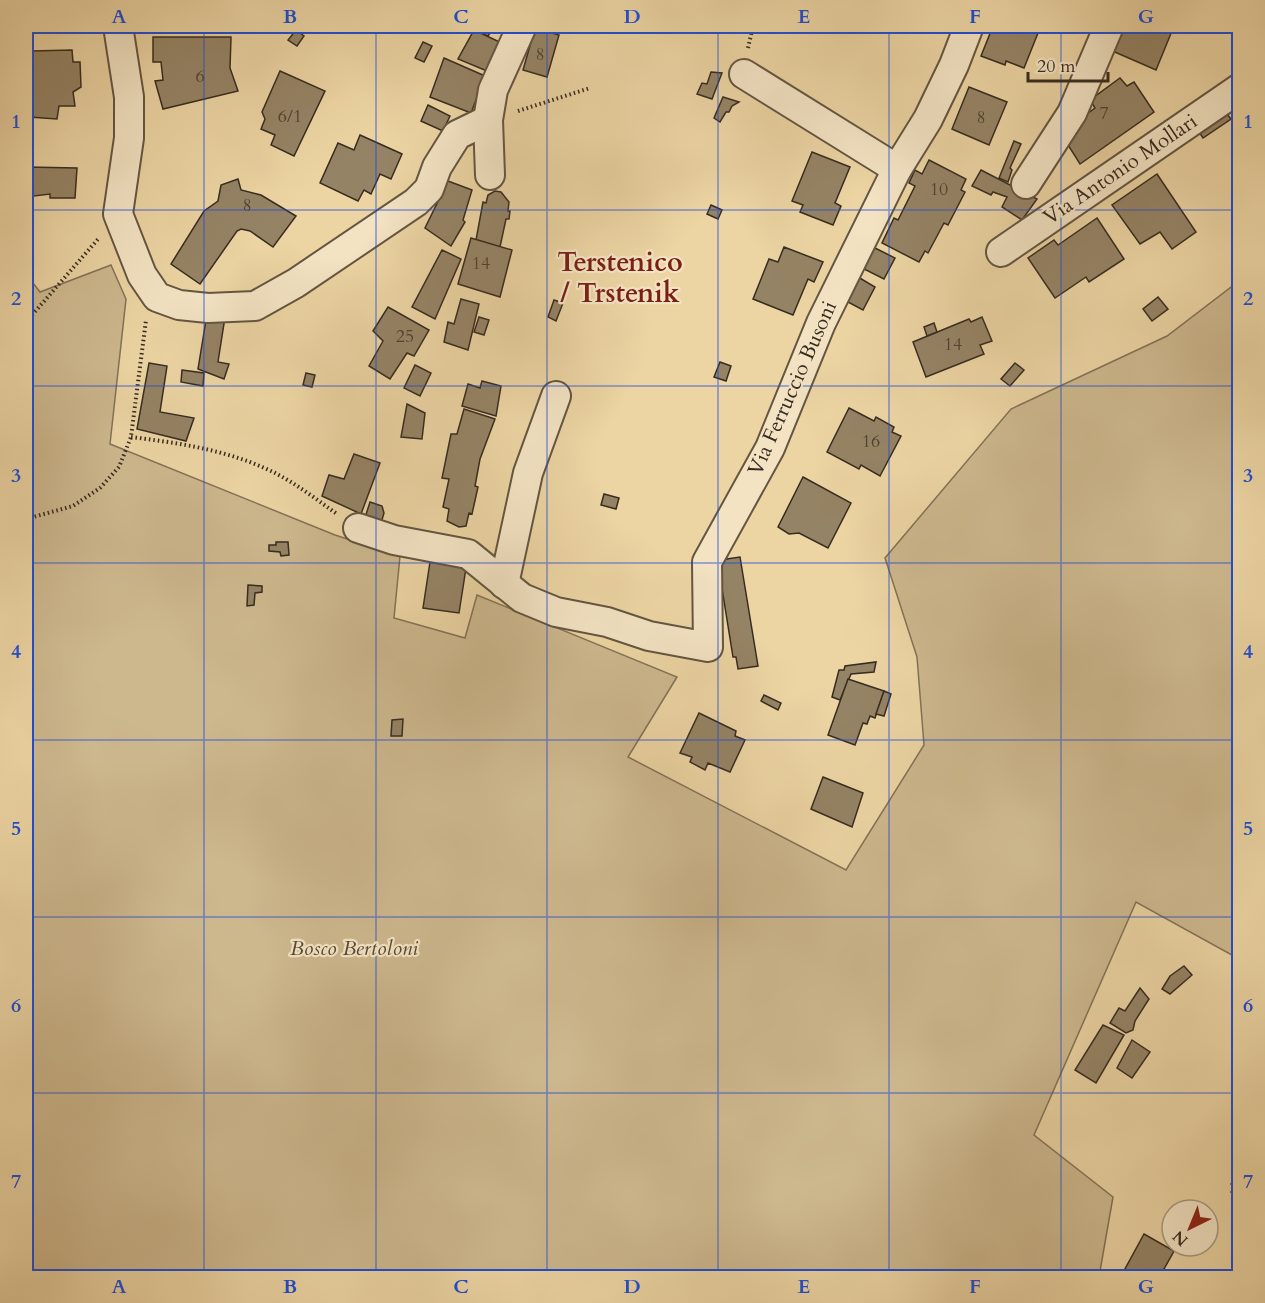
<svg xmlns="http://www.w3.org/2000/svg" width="1265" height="1303" font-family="Cardo,serif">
<rect width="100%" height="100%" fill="#ecd4a3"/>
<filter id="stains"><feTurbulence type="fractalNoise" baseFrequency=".00333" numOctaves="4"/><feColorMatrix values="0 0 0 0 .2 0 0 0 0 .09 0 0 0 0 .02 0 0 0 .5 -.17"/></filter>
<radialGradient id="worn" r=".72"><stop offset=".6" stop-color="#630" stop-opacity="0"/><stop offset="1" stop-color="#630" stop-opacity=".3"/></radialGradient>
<path fill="#cdb78d" stroke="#827257" stroke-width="1.5" d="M111,265L126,299L110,444L335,535L400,556L394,618L465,638L477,595L677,677L628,757L846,870L924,745L917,657L885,558L1011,409L1167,336L1239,281V959L1136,902L1034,1135L1113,1197L1099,1277H26V274L40,292Z"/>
<g fill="#958365" stroke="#372c21" stroke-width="1.5">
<path d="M467,26H491L494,27L488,36L465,29Z"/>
<path d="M993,26H1020L1038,33L1024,68L1006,61L1005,65L981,56Z"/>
<path d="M1118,26H1174L1156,70L1108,49Z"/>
<path d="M535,28L559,35L547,77L523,70Z"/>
<path d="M296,30L304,36L297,46L288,40Z"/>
<path d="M474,30L504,44L487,71L458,59Z"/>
<path d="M153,37H231L230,68L238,91L163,109L155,81L163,80L161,62H153Z"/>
<path d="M423,42L432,46L424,62L415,58Z"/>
<path d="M72,50L73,62H80L81,87L73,92L75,106H59L57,119L29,117L32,51Z"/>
<path d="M444,58L485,76L471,113L430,97Z"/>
<path d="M280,71L325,91L294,156L271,145L275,135L261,129L265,119L262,112Z"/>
<path d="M711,72L722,73L712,99L697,94L702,83L707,84Z"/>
<path d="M1120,78L1127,86L1134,82L1154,112L1080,164L1063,137L1074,123L1095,108L1090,100Z"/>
<path d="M969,87L1007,102L989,145L952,129Z"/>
<path d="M723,97L739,102L732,106L729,112H726L720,122L714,118Z"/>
<path d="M428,105L450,116L443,131L421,121Z"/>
<path d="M1223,109L1231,119L1203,138L1195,126Z"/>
<path d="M360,135L402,154L391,179L380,174L371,194L364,190L358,201L320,183L338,143L354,150Z"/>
<path d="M1014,141L1021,144L1010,168L1012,170L1008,182L999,178Z"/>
<path d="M812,152L850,167L835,203L841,206L833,225L800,212L803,205L792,201Z"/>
<path d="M929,160L966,179L961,190L965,192L948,225L944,223L928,253L925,251L919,262L882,243L894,218L898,220L915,186L909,183L915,170L922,174Z"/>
<path d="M26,167L77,168L75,198H50V194L26,197Z"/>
<path d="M981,170L1037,199L1022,220L1002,207L1007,197L993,192L991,195L972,186Z"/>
<path d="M1157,174L1196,232L1172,249L1160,232L1140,244L1112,205Z"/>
<path d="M238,179L241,190L261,195L296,216L273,247L250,231L241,229L237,231L200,284L171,264L204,211L218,201L221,185Z"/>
<path d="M448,181L472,190L463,220L465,222L451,246L425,228Z"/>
<path d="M495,191L501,192L509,202L508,211H510L509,219H506L500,247L476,240L483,202L486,203L488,195Z"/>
<path d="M711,205L722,210L718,219L707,214Z"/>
<path d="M1097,218L1124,259L1089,282L1086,277L1055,298L1028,258L1054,240L1058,245Z"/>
<path d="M471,238L512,250L500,297L458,284Z"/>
<path d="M871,246L895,258L884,279L860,267Z"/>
<path d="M784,247L823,262L814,282L808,279L793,315L753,299L769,259L778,262Z"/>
<path d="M442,250L461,259L435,319L412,307Z"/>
<path d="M858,277L875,287L863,310L846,301Z"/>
<path d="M1158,297L1168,309L1152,321L1143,309Z"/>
<path d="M461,299L479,304L468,350L444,342L448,322L454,324Z"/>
<path d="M554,300L563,303L556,321L548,317Z"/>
<path d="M388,307L429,330L414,356L407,353L390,379L369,366L383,341L373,331Z"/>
<path d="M207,314L225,317L218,362L229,364L224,379L198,369Z"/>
<path d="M479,317L489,320L484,335L474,332Z"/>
<path d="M982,317L992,341L980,345L984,354L926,377L913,342L969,319L971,322Z"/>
<path d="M934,323L937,332L927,336L924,327Z"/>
<path d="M720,362L731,366L726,381L714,377Z"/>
<path d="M149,363L167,366L160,412L194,418L186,441L137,429Z"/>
<path d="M1015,363L1024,370L1010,386L1001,379Z"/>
<path d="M415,365L431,373L420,396L404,388Z"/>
<path d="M182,370L204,373L203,386L181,382Z"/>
<path d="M306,373L315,375L312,387L303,385Z"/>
<path d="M482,381L501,386L496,416L462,406L468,384L480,388Z"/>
<path d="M407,404L425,413L422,439L401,437Z"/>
<path d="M849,408L874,421L876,417L894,427L892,432L901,436L880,476L861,465L859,469L827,452Z"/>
<path d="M464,409L495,419L480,459L475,486L478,487L472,514L469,513L466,526L459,527L447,521L449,509L443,507L449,479L442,478L451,434H457Z"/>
<path d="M354,454L380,463L361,514L322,496L329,475L344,479Z"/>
<path d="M803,477L851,503L828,548L799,533L789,534L778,527Z"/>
<path d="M604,494L619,498L616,509L601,505Z"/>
<path d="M370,502L382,506L384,513L379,530L363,524Z"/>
<path d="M276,542H288L289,555L281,556L280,552L269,551V545H276Z"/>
<path d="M740,557L758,666L738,669L736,657H733L720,576H722L720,560Z"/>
<path d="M430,562L466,568L459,613L423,608Z"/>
<path d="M248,585L262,586V592L255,593L254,605L247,606Z"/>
<path d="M876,662L874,672L851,674L840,700L832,697L839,670H844L845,666Z"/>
<path d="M848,679L884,691L875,718L870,716L867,724L863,723L855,745L828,735Z"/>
<path d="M884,691L891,694L884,716L876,714Z"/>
<path d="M764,695L781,703L778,710L761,701Z"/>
<path d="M699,713L736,731L735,736L745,740L730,772L708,763L705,770L690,762L692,757L680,753Z"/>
<path d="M403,719L402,736H391L392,720Z"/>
<path d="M823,777L863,793L852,827L811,809Z"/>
<path d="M1184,966L1192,975L1170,994L1162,989L1170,976Z"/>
<path d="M1140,988L1149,999L1135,1021L1133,1030L1126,1033L1110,1023L1119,1008L1125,1011Z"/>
<path d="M1103,1025L1124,1035L1096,1083L1075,1070Z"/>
<path d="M1132,1040L1150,1052L1132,1078L1117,1068Z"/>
<path d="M1240,1171V1198L1239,1199L1231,1192L1234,1186L1231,1184Z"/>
<path d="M1144,1234L1174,1251L1159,1278H1120Z"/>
</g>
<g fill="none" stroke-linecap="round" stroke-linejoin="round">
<g stroke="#645642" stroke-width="32">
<g id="minor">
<path d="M118,26L129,97V138L118,214L142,275L157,297L179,305L208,308L255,306L296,283L416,202L429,189L437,167L457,135L488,120"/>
<path d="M744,74L897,169"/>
<path d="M490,175L488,120L493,90L522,26"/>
<path d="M1026,184L1072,113L1109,26"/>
<path d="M1001,252L1240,88"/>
<path d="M358,528L394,540L468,554L522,598L556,612L607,622L649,636L708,647L707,562L770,448L821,323L897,169L928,119L954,65L969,26"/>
<path d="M504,584L528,473L556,396"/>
</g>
</g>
<g stroke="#372c21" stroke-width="4" stroke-dasharray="1.5 3" stroke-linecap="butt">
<path d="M748,48L753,26"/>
<path d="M518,111L590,88"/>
<path d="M26,322L99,238"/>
<path d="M131,437C179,443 227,450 271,471C294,482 316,499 337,514"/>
<path d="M26,519L73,506L100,488L119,467L131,437L146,320"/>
</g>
<use href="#minor" stroke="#f3e3c3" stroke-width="28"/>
</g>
<path fill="none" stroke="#1d4ed8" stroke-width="1.5" stroke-opacity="0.55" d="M204,26V1278M376,26V1278M547,26V1278M718,26V1278M889,26V1278M1061,26V1278M26,210H1240M26,386H1240M26,563H1240M26,740H1240M26,917H1240M26,1093H1240"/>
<g text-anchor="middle" stroke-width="4.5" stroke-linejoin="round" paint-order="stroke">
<g font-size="18" fill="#4e4232">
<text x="540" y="60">8</text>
<text x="200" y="82">6</text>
<text x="1104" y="119">7</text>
<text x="290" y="122">6/1</text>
<text x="981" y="123">8</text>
<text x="939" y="195">10</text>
<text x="247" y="211">8</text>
<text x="481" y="269">14</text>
<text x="405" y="342">25</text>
<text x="953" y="350">14</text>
<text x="871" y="447">16</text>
</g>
<g font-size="21" fill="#372c21" stroke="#f3e3c3">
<text transform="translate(1120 169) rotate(-34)" y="7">Via Antonio Mollari</text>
<text transform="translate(792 388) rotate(-66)" y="7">Via Ferruccio Busoni</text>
</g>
<g font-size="21" font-style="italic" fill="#554837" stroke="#f3e3c3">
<text x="354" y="955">Bosco Bertoloni</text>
</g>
<g font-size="27" font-weight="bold" fill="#7a1f14" stroke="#f3e3c3">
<text x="620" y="271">Terstenico<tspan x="620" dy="31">/ Trstenik</tspan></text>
</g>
</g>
<rect width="1265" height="1303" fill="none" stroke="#ecd4a3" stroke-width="66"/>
<g transform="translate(1190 1228) rotate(223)"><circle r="28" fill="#f3e3c3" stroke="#a89a82" stroke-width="1.5"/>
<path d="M0-4.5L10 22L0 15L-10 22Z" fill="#8f2418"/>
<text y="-9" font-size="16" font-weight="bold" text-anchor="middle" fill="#372c21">N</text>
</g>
<path d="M1028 72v9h80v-9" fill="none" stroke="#372c21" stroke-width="3"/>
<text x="1037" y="72" font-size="18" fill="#372c21" stroke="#f3e3c3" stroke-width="4.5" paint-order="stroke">20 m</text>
<rect x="33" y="33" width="1199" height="1237" fill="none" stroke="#1d4ed8" stroke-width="2"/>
<g font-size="20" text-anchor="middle" font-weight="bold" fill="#1d4ed8">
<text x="119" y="23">A</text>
<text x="290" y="23">B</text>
<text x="461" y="23">C</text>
<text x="632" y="23">D</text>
<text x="804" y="23">E</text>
<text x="975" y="23">F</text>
<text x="1146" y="23">G</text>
<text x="16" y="128">1</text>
<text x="1248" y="128">1</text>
<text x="16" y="305">2</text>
<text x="1248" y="305">2</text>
<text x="16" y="482">3</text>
<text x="1248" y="482">3</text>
<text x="16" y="658">4</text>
<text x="1248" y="658">4</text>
<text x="16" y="835">5</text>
<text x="1248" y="835">5</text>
<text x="16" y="1012">6</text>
<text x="1248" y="1012">6</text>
<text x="16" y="1188">7</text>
<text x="1248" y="1188">7</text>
<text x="119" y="1293">A</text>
<text x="290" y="1293">B</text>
<text x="461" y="1293">C</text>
<text x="632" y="1293">D</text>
<text x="804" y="1293">E</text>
<text x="975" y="1293">F</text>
<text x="1146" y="1293">G</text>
</g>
<rect width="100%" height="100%" filter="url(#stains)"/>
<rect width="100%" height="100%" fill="url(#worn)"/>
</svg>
